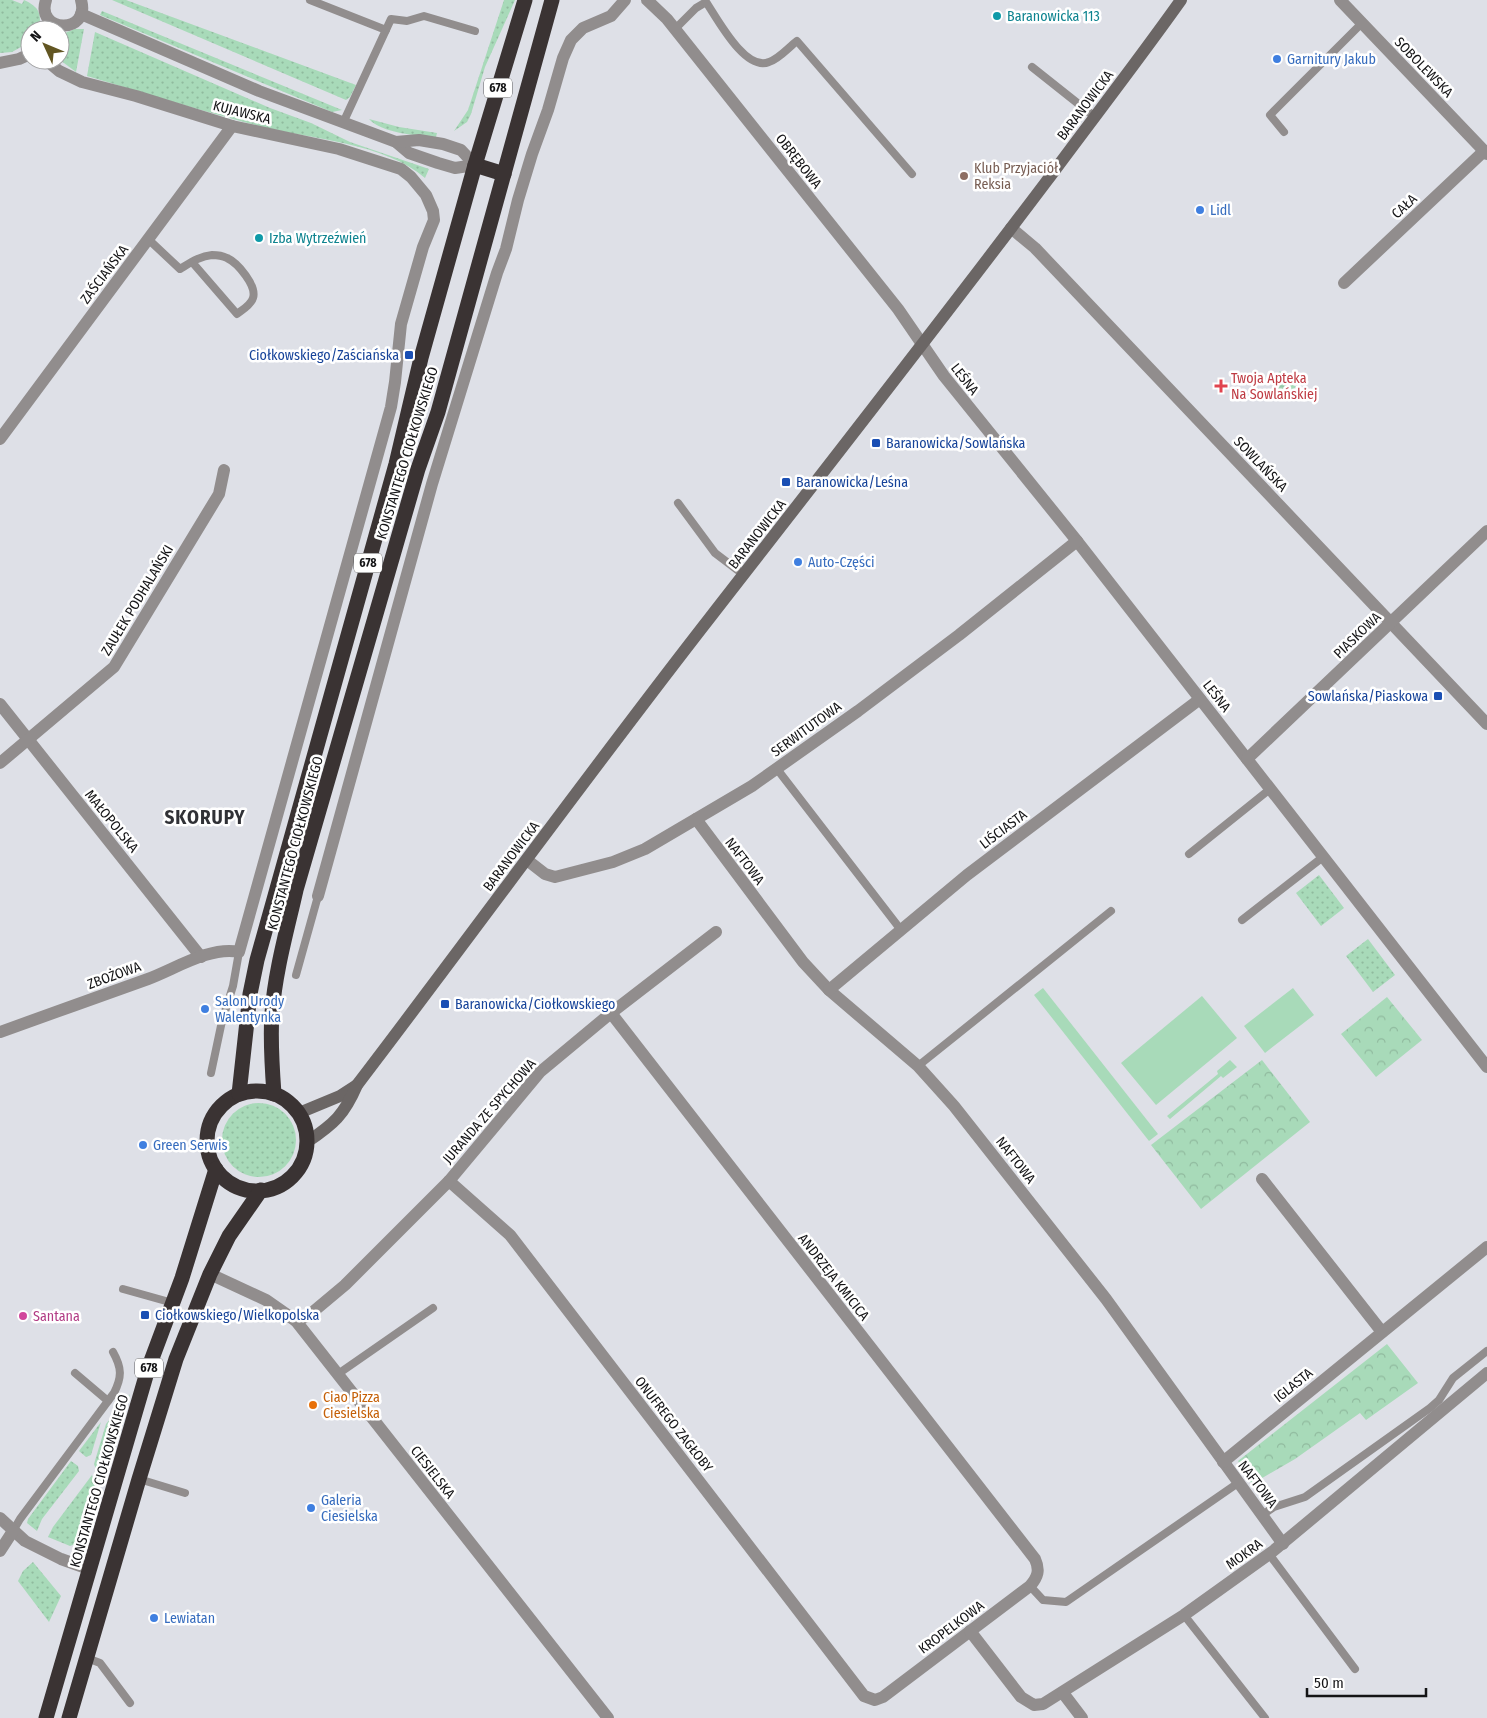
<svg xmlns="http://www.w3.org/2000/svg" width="1487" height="1718" font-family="'Fira Sans Condensed',sans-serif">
<defs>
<pattern id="grass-dots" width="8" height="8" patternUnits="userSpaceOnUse" patternTransform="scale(1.25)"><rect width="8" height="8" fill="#a8dab9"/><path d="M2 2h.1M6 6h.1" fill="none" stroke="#90ba9e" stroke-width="1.8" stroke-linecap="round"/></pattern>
<pattern id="park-crowns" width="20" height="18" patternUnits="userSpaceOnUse" patternTransform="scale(1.25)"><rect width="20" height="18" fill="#a8dab9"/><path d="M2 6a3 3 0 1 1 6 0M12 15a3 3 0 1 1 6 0" fill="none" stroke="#90ba9e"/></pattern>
</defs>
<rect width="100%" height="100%" fill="#dee0e7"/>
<g fill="url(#grass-dots)">
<path d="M0,0H12L22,4L24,0C39,7 42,13 39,30H30V42L12,52L0,53Z"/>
<path d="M112,0H126L356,85L350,97L346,100Z"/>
<path d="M504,0H515L485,67L471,114L467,122L454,131L468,110Z"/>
<path d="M102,11L342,110L332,112L100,15Z"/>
<path d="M75,29H84L76,72L60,60V37L67,32Z"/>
<path d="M95,32L270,108L311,123L350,142L429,169L425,178C385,143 310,139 259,126C201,111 144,93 87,76Z"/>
<path d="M369,119L399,127L437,133L436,137C418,136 381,133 369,119Z"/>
<path d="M1319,875L1344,908L1321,926L1296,893Z"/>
<path d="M1368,939L1395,975L1373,992L1346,956Z"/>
<circle cx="259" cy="1140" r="37"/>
<path d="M130,1394L102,1485L94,1464L106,1424Z"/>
<path d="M101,1422L91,1455L86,1457L79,1451Z"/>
<path d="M71,1461L78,1466L79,1471L42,1519L37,1531L27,1523L28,1519Z"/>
<path d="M92,1475L97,1494L81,1539L78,1543L70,1546L48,1537L53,1527Z"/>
<path d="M33,1562L61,1596L49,1622L18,1581L23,1571Z"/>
</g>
<g fill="url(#park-crowns)">
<path d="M1280,371L1296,387L1286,396L1271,380Z"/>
<path d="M1387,997L1422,1040L1376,1077L1341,1034Z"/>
<path d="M1262,1060L1310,1122L1201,1209L1151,1145Z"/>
<path d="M1387,1344L1418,1383L1366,1420L1360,1413L1295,1459L1252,1484L1238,1461Z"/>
</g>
<g fill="#a8dab9">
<path d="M1043,988L1158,1134L1149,1141L1034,995Z"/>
<path d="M1293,988L1314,1015L1265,1053L1244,1026Z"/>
<path d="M1202,996L1237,1038L1156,1105L1121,1063Z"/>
<path d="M1230,1060L1237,1067L1223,1078L1221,1076L1170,1119L1167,1116L1218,1074L1217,1071Z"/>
</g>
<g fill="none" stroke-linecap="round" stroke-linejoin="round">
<g stroke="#918d8d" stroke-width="8">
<path d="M310,0L386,30"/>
<path d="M675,29L696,8L706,2C717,18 745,72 769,62C779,59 789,47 797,41L912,174"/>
<path d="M1032,67L1095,117"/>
<path d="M343,123L391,19L407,21L424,16L475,31"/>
<path d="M1284,132L1270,115L1362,23"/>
<path d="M148,239L180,269C190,263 200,256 212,255C217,255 223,256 227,258C238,263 257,286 253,298C251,305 242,310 237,314L192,262"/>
<path d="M678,503L715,553L744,575"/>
<path d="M777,769L901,930"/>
<path d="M1189,854L1270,789"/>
<path d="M1242,920L1323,857"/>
<path d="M296,975L318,896"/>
<path d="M918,1066L1111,911"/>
<path d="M211,1073L222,1021L233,986L239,952"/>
<path d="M123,1289L173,1303"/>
<path d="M75,1373L108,1401"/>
<path d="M338,1374L433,1308"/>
<path d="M139,1479L185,1493"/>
<path d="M1262,1515L1274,1507L1305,1497L1430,1408L1439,1400L1453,1378L1487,1351"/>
<path d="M13,1531L20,1519L114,1393C122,1377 122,1368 113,1352"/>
<path d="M1269,1554L1355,1669"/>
<path d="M1030,1586L1043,1600L1066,1602L1238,1483"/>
<path d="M1184,1615L1265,1718"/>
<path d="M87,1658L100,1663L130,1703"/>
</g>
<g stroke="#918d8d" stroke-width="12">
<path d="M46,0C35,33 91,35 81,0"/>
<path d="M647,0L667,19L898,309L944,376L1077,541L1487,1067"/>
<path d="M1340,0L1487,154"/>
<path d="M81,14L259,91L396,142L409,153L438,163L455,168L475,165"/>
<path d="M0,63L19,59L30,54"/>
<path d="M396,142L419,140L443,144L461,150L475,165"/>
<path d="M1011,228L1035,248L1487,724"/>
<path d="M1344,283L1484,151"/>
<path d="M0,439L232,126"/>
<path d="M0,704L201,957"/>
<path d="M1247,759L1487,531"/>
<path d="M0,763L114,667L219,494L224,470"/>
<path d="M696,819L803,962L829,990L918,1066L954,1106L1106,1299L1283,1544"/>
<path d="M527,860L545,874L555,877L613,862L645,849L696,819L752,786L858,711L959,635L1077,541"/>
<path d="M318,896L432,484L497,273L506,249L518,200L532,154L548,110L563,58L571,40L583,28L611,16L625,0"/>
<path d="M829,990L967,875L1200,699"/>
<path d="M0,1032C49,1014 99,997 148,979C175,969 210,946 239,952L391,407L395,382L401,324L423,247L434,220L433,211L426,195L411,177L401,169L339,149L232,126L136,96L82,82L59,71L46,60"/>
<path d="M1262,1179L1382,1332"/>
<path d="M449,1181L510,1235L864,1696L875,1700L883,1697L1030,1586C1038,1577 1040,1570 1035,1559L611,1013"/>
<path d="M210,1274L266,1300L296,1321L608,1718"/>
<path d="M296,1321L308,1316L345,1285L449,1181L540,1072L611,1013L716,932"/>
<path d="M1223,1462L1487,1247"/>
<path d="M0,1518L25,1541L61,1559L89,1569"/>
<path d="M0,1551L13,1531"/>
<path d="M970,1631L1021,1697L1034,1705L1043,1704L1184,1615L1272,1552L1487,1373"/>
<path d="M1063,1693L1082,1718"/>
</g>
<g stroke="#6b6665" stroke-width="12">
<path d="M299,1113L340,1096L357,1085"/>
<path d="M307,1142C334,1124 344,1115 357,1085C476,929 591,770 712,615C824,471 936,328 1046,182C1091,121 1137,62 1181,0"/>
</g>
<g stroke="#3a3333" stroke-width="15">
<path d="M475,165L504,174"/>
<circle cx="257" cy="1141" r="50"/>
<path d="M239,1094L250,994L257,960L396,464L421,358L475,165L525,0"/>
<path d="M274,1094C272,1067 270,1040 272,1013C275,972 287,930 296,890L418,469L438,412L552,0"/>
<path d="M46,1718L148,1369L182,1278L216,1169"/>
<path d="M69,1718L139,1479L176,1359L210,1274L229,1236L261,1190"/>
</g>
</g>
<g fill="#0f9aa8" stroke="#fff" stroke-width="2">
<circle cx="997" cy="16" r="5"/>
<circle cx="259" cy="238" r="5"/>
</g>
<g fill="#3f7fe0" stroke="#fff" stroke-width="2">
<circle cx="1277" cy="59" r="5"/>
<circle cx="1200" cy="210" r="5"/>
<circle cx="798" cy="562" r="5"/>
<circle cx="205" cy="1009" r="5"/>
<circle cx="143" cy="1145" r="5"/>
<circle cx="311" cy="1508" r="5"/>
<circle cx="154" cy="1618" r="5"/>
</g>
<circle fill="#8d6e63" stroke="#fff" stroke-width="2" cx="964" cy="176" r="5"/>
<g fill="#1a4fb4" stroke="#fff" stroke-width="2">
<rect x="404" y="350" width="10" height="10" rx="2.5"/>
<rect x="871" y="438" width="10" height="10" rx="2.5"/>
<rect x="781" y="477" width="10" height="10" rx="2.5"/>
<rect x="1433" y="691" width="10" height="10" rx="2.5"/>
<rect x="440" y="999" width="10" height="10" rx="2.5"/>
<rect x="140" y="1310" width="10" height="10" rx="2.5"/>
</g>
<path fill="#e0444e" stroke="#fff" stroke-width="2" d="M1218.5 378.5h5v5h5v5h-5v5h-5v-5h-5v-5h5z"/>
<circle fill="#d1479c" stroke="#fff" stroke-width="2" cx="23" cy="1316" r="5"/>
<circle fill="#e8710a" stroke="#fff" stroke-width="2" cx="313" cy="1405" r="5"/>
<g text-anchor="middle" stroke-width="5" stroke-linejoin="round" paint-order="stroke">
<g fill="#fff" stroke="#5a5a5c" stroke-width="1">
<rect x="484" y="78.5" width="28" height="19" rx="4"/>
<rect x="354" y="553.5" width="28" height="19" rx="4"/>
<rect x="135" y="1358.5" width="28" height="19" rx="4"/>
</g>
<g font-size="12" font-weight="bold" fill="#141416">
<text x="498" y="92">678</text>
<text x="368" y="567">678</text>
<text x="149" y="1372">678</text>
</g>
<g font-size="14" fill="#0d838f" stroke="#fff" text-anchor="start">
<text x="1007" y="21">Baranowicka 113</text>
<text x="269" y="243">Izba Wytrzeźwień</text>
</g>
<g font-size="14" fill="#366cbe" stroke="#fff" text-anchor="start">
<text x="1287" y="64">Garnitury Jakub</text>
<text x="1210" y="215">Lidl</text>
<text x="808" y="567">Auto-Części</text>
<text x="215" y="1006">Salon Urody<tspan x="215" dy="16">Walentynka</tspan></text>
<text x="153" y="1150">Green Serwis</text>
<text x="321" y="1505">Galeria<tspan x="321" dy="16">Ciesielska</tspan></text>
<text x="164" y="1623">Lewiatan</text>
</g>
<g font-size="14" fill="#141416" stroke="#fff">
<text transform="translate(1424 67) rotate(46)" y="5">SOBOLEWSKA</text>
<text transform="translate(1085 105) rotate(-53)" y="5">BARANOWICKA</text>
<text transform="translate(242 112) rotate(14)" y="5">KUJAWSKA</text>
<text transform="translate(799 161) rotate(52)" y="5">OBRĘBOWA</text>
<text transform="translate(1404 206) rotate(-43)" y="5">CAŁA</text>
<text transform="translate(104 274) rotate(-53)" y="5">ZAŚCIAŃSKA</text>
<text transform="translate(965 379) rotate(52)" y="5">LEŚNA</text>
<text transform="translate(407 453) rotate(-73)" y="5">KONSTANTEGO CIOŁKOWSKIEGO</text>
<text transform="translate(1261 464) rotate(46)" y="5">SOWLAŃSKA</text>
<text transform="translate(757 534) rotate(-52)" y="5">BARANOWICKA</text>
<text transform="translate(137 600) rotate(-59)" y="5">ZAUŁEK PODHALAŃSKI</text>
<text transform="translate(1357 635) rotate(-44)" y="5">PIASKOWA</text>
<text transform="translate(1217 696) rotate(52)" y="5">LEŚNA</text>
<text transform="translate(806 729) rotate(-36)" y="5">SERWITUTOWA</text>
<text transform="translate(112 821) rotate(51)" y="5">MAŁOPOLSKA</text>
<text transform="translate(1003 829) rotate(-37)" y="5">LIŚCIASTA</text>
<text transform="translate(295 843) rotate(-75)" y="5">KONSTANTEGO CIOŁKOWSKIEGO</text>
<text transform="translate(511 856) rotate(-53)" y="5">BARANOWICKA</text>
<text transform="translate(745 861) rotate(53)" y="5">NAFTOWA</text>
<text transform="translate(114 975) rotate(-20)" y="5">ZBOŻOWA</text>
<text transform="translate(489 1111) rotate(-49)" y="5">JURANDA ZE SPYCHOWA</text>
<text transform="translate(1016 1160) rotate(52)" y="5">NAFTOWA</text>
<text transform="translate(834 1277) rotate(52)" y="5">ANDRZEJA KMICICA</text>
<text transform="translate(1293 1385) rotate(-39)" y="5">IGLASTA</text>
<text transform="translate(674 1424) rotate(52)" y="5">ONUFREGO ZAGŁOBY</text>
<text transform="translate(433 1472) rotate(52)" y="5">CIESIELSKA</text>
<text transform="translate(99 1481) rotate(-74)" y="5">KONSTANTEGO CIOŁKOWSKIEGO</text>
<text transform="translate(1258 1484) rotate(53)" y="5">NAFTOWA</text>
<text transform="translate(1244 1554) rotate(-36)" y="5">MOKRA</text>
<text transform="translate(951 1627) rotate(-37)" y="5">KROPELKOWA</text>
</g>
<g font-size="14" fill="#785e54" stroke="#fff" text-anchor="start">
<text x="974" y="173">Klub Przyjaciół<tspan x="974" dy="16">Reksia</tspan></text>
</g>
<g font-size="14" fill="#164399" stroke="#fff" text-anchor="start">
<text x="399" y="360" text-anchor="end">Ciołkowskiego/Zaściańska</text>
<text x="886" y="448">Baranowicka/Sowlańska</text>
<text x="796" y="487">Baranowicka/Leśna</text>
<text x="1428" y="701" text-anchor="end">Sowlańska/Piaskowa</text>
<text x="455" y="1009">Baranowicka/Ciołkowskiego</text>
<text x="155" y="1320">Ciołkowskiego/Wielkopolska</text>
</g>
<g font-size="14" fill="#be3a42" stroke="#fff" text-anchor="start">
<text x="1231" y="383">Twoja Apteka<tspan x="1231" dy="16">Na Sowlańskiej</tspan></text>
</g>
<g font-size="14" fill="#b23c85" stroke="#fff" text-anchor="start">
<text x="33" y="1321">Santana</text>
</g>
<g font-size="14" fill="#c56008" stroke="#fff" text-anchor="start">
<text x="323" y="1402">Ciao Pizza<tspan x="323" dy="16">Ciesielska</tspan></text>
</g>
<g font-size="19" font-weight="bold" letter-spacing="1" fill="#303136" stroke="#fff">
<text x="205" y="824">SKORUPY</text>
</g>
</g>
<g transform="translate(45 45) rotate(314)"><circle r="24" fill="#ffffff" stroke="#a1a1a2"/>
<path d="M0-4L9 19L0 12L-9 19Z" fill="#625622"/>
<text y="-8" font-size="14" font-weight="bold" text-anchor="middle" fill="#141416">N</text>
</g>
<path d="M1307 1688v8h119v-8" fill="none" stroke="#141416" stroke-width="2.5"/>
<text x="1314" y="1688" font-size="15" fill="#141416" stroke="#ffffff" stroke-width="4" paint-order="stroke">50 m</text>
</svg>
